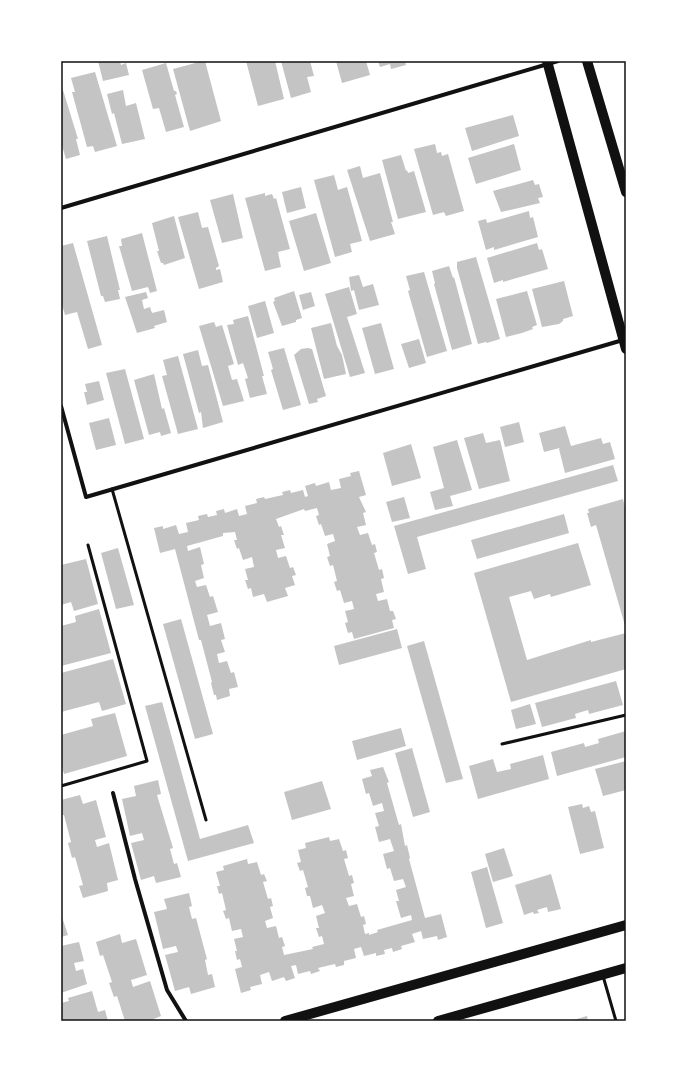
<svg xmlns="http://www.w3.org/2000/svg" width="687" height="1082" font-family="Mulish,sans-serif">
<rect width="100%" height="100%" fill="#fff"/>
<g fill="#c4c4c4">
<path d="M98,61H120L121,65L126,63L129,75L103,81Z"/>
<path d="M203,61H205L221,121L190,131L173,69Z"/>
<path d="M246,61H275L284,99L258,106Z"/>
<path d="M281,61H310L314,76L307,77L311,92L291,98Z"/>
<path d="M336,61H366L370,75L342,83Z"/>
<path d="M378,61H405L406,65L391,69L390,64L380,67Z"/>
<path d="M166,63L174,91H176L177,94L175,95L184,127L166,132L159,108L153,109L142,70Z"/>
<path d="M95,72L117,146L95,152L93,146L87,147L72,92H75L71,78Z"/>
<path d="M63,90L78,139H76L80,155L66,159L61,142V91Z"/>
<path d="M123,90L126,106L136,103L145,139L122,144L114,113L112,114L107,94Z"/>
<path d="M513,115L519,136L472,151L465,128Z"/>
<path d="M435,144L437,153L441,152L442,156L448,154L464,211L446,216L444,212L433,215L414,149Z"/>
<path d="M514,144L521,170L476,184L468,158Z"/>
<path d="M401,155L406,171L407,170L408,173L414,171L426,212L398,219L382,160Z"/>
<path d="M360,166L363,178L380,173L393,222H391L395,234L370,241L347,170Z"/>
<path d="M334,175L338,190L347,187L362,241L350,244L352,252L335,257L314,180Z"/>
<path d="M533,180L535,185L539,184L543,197L538,198L540,203L501,212L493,191Z"/>
<path d="M301,187L306,208L287,213L282,192Z"/>
<path d="M265,193V196L272,194L274,199L276,198L290,249L278,252L281,267L265,271L245,198Z"/>
<path d="M233,194L243,238L222,243L210,200Z"/>
<path d="M529,211L530,218L533,217L538,237L494,250V247L486,250L478,221L486,219L487,223Z"/>
<path d="M198,212L202,228L208,227L219,266L216,268V270L220,269L223,282L199,289L178,217Z"/>
<path d="M316,213L331,263L304,271L289,221Z"/>
<path d="M174,216L185,258L164,265L163,263H161L157,251H159L152,223Z"/>
<path d="M142,233L157,291L150,293L148,287L132,291L119,246H122L121,239Z"/>
<path d="M107,236L120,290H118L120,299L105,302L103,296H101L87,241Z"/>
<path d="M73,243L102,345L88,349L77,312L65,315L61,301V246Z"/>
<path d="M537,243L539,250L542,249L548,269L503,282V280L494,283L487,258Z"/>
<path d="M476,257L500,339L487,343L486,342L478,344L457,268V262Z"/>
<path d="M449,266L453,278L454,277L472,344L452,350L434,284L435,283L432,271Z"/>
<path d="M424,272L447,351L427,357L408,291L410,290L406,276Z"/>
<path d="M359,275L363,287L373,284L379,305L359,310L354,290L351,291L349,277Z"/>
<path d="M564,281L573,316L563,319V321L559,324L542,327L532,289Z"/>
<path d="M349,287L357,314L347,317L365,373L350,377L325,294Z"/>
<path d="M294,291L302,318L296,320V322L282,326L273,302L275,301L274,298Z"/>
<path d="M527,291L537,325L532,327L533,329L522,333L506,337L496,299Z"/>
<path d="M146,292L148,298L142,300L144,309L150,307L152,313L164,310L167,322L154,326L155,328L137,333L125,297Z"/>
<path d="M311,292L315,306L303,310L299,295Z"/>
<path d="M265,301L274,333L257,338L248,306Z"/>
<path d="M248,316L264,376H262L267,394L250,398L245,379L248,378L243,363L238,365L227,325L234,324L233,320Z"/>
<path d="M214,322L216,327L222,325L234,364L228,366L232,380L237,379L244,401L223,406L199,326Z"/>
<path d="M331,323L337,346L342,355L346,374L324,379L311,328Z"/>
<path d="M381,323L394,369L375,374L362,328Z"/>
<path d="M419,339L426,363L409,368L401,344Z"/>
<path d="M284,348L301,405L283,410L271,370L273,369L268,352Z"/>
<path d="M308,348L312,349L326,396L317,399L318,402L309,404L294,355L301,349Z"/>
<path d="M198,350L202,366L208,365L223,422L203,428L201,412L199,413L183,354Z"/>
<path d="M178,356L198,429L178,434L162,376L167,375L163,360Z"/>
<path d="M125,369L144,439L125,444L106,373Z"/>
<path d="M154,374L162,409L164,408L171,433L161,436L160,432L149,435L134,380Z"/>
<path d="M99,381L104,400L87,405L84,392H87L85,384Z"/>
<path d="M109,418L116,445L96,450L89,423Z"/>
<path d="M519,422L524,442L505,447L500,427Z"/>
<path d="M565,426L571,446L601,438L603,444L610,442L615,459L565,473L559,449L560,448L544,452L539,433Z"/>
<path d="M483,433L486,443L500,440L510,481L479,489L464,438Z"/>
<path d="M457,440L472,490L450,496L453,506L435,510L430,492L444,488L433,447Z"/>
<path d="M411,444L421,478L392,486L383,453Z"/>
<path d="M613,465L618,481L417,537L426,569L408,574L394,526Z"/>
<path d="M359,471L366,495L359,497L366,512L363,513L366,525L357,527L360,535L368,533L372,545L375,544L377,552L374,553L379,570L382,569L384,578L381,579L384,592L376,594L378,601L387,599L390,611H393L396,619L392,620L394,628L354,639L352,632L348,633L345,623L348,622L345,611L354,609L352,601L344,603L340,590L337,591L334,582L337,581L333,565L330,566L327,557L330,556L327,544L335,541L333,534L325,536L321,524L319,525L316,516L319,515L317,508L305,511L304,509L276,519L279,527L281,526L284,535H281L285,548L276,550L278,558L286,556L290,568L293,567L296,575L292,576L295,585L285,588L288,596L267,602L264,594L253,597L251,588L248,589L245,580H248L245,569L254,567L252,557L243,560L239,548L237,549L234,540H237L235,532L223,533V536L187,546L188,551L200,547L204,564L201,565L204,578L195,581L197,587L206,585L210,597L213,596L218,612L207,615L210,626L221,623L225,639L221,640L225,652L217,654L219,663L227,661L231,673L234,672L238,687L229,689L230,696L217,700L216,695H214L211,683L212,682L201,640H199L175,549L160,553L154,528L163,526V529L176,525L179,534L188,532L186,523L199,520L198,516L207,514L208,517L217,515L216,511L224,509L225,513L237,509L239,516L247,514L245,506L257,503L256,499L264,497L265,499L283,495L282,492L290,490L291,493L303,490L305,497L308,496L305,486L315,483L316,486L329,482L331,490L341,488L339,479L351,476L350,473Z"/>
<path d="M404,497L410,518L392,522L386,502Z"/>
<path d="M623,499L626,512V629L596,525L591,527L587,513H589L588,509Z"/>
<path d="M564,514L569,533L477,559L471,540Z"/>
<path d="M578,543L591,585L551,597L550,594L534,599L531,591L509,597L527,660L591,640V642L626,633V669L511,702L474,573Z"/>
<path d="M118,548L134,605L116,609L101,553Z"/>
<path d="M86,559L98,604L74,611L71,602L61,605V565Z"/>
<path d="M99,609L111,653L61,666V626L76,622L75,616Z"/>
<path d="M181,619L213,734L195,739L163,624Z"/>
<path d="M397,629L402,648L339,665L334,646Z"/>
<path d="M424,641L463,779L446,783L407,646Z"/>
<path d="M113,659L126,704L102,711L99,702L61,712V673Z"/>
<path d="M616,681L623,705L589,714L588,710L575,714L576,718L542,727L535,703Z"/>
<path d="M162,702L200,839L248,825L254,843L188,861L145,706Z"/>
<path d="M530,704L536,724L516,729L511,710Z"/>
<path d="M115,713L127,756L64,774L61,764V735L93,726L91,719Z"/>
<path d="M401,728L406,746L357,760L352,741Z"/>
<path d="M626,731V757L557,776L551,752L584,743L585,747L599,743L598,739Z"/>
<path d="M412,748L430,812L413,817L395,753Z"/>
<path d="M543,755L549,779L478,799L469,766L493,759L497,772L511,769L510,764Z"/>
<path d="M626,761V790L603,796L595,769Z"/>
<path d="M383,767L389,782L387,783L399,825L401,824L405,846L407,845L410,858L409,859L425,918L441,914L447,937L438,940L437,936L423,939L421,931L412,934L415,942L401,946L402,949L393,952L392,948L384,950L385,954L376,956V953L364,956L361,947L354,949L356,958L344,961V965L336,967L335,964L318,968L320,971L311,974L310,971L298,974L296,965L291,966L295,978L286,981L284,977L272,981L269,972L260,975L262,984L250,987L251,990L241,993L235,969L242,967L240,959L237,960L235,951H237L234,939L243,937L241,929L232,931L229,918L226,919L223,911L226,910L222,893L219,894L217,886H220L216,872L224,870L223,866L247,859L248,864L257,862L261,875L264,874L267,881L263,882L268,899L271,898L273,906L270,907L273,918L265,921L267,928L276,926L279,938L282,937L285,946L282,947L284,955L313,949L312,947L324,944L322,936L319,937L316,928H319L316,916L325,913L322,905L313,908L310,896H307L305,888L308,887L303,870L300,871L297,863L301,862L298,850L306,848L305,843L329,837L330,841L339,839L343,851L346,850L348,858L344,859L349,876L352,875L354,883L351,884L354,896L346,898L349,906L357,904L361,917L364,916L366,924L363,925L365,934L369,933V935L378,932L377,930L412,920L411,915L401,918L396,901H399L396,890L406,887L403,879L394,881L390,868L387,869L383,854L394,851L390,839L379,842L375,827L379,826L375,813L384,811L382,803L373,806L369,793L366,794L362,779L372,776L370,770Z"/>
<path d="M158,780L161,794L157,795L173,848L170,849L174,864L177,863L181,877L156,883L154,876L141,880L131,843L144,840L142,833L130,836L122,799L136,796L134,786Z"/>
<path d="M322,781L331,809L292,820L284,792Z"/>
<path d="M80,795L83,804L96,800L106,837L95,840L97,847L109,843L118,880L107,883L108,891L83,898L79,886L83,885L75,857L72,858L68,843L71,842L64,815H61V800Z"/>
<path d="M582,804L583,808L589,806L591,812L595,811L604,848L580,854L568,807Z"/>
<path d="M504,848L513,876L493,882L485,854Z"/>
<path d="M487,867L503,923L486,928L471,872Z"/>
<path d="M551,874L561,909L548,912L547,907L537,910L539,913L534,914L533,912L524,915L515,885Z"/>
<path d="M189,893L192,906L189,907L192,919L196,918L207,959L205,960L208,975L212,974L215,987L191,994L189,987L175,991L165,955L178,952L176,946L163,949L154,912L167,909L164,899Z"/>
<path d="M61,914L68,935L61,937Z"/>
<path d="M120,934L122,943L136,939L147,975L131,980L133,987L150,981L161,1016L149,1021H125L117,996L114,997L109,983L112,982L103,955L100,956L96,942Z"/>
<path d="M79,942L84,961L74,963L76,971L83,969L87,984L61,993V946Z"/>
<path d="M92,991L98,1012L105,1010L108,1021H61V1003L69,1001L68,998Z"/>
<path d="M587,1016L588,1021H570Z"/>
</g>
<g fill="none" stroke-linecap="round" stroke-linejoin="round">
<g stroke="#111" stroke-width="3">
<path d="M112,489L206,820"/>
<path d="M502,744L626,715"/>
<path d="M61,786L147,761L88,545"/>
<path d="M603,976L616,1021"/>
</g>
<g stroke="#111" stroke-width="4">
<path d="M61,208L558,61"/>
<path d="M61,406L86,497L623,340"/>
<path d="M113,793L135,879L167,990L186,1021"/>
</g>
<g stroke="#111" stroke-width="10">
<path d="M547,61L626,349"/>
<path d="M587,61L626,192"/>
<path d="M285,1021L626,925"/>
<path d="M438,1021L626,968"/>
</g>
</g>
<rect width="687" height="1082" fill="none" stroke="#ffffff" stroke-width="124"/>
<rect x="62" y="62" width="563" height="958" fill="none" stroke="#111" stroke-width="1.5"/>
</svg>
